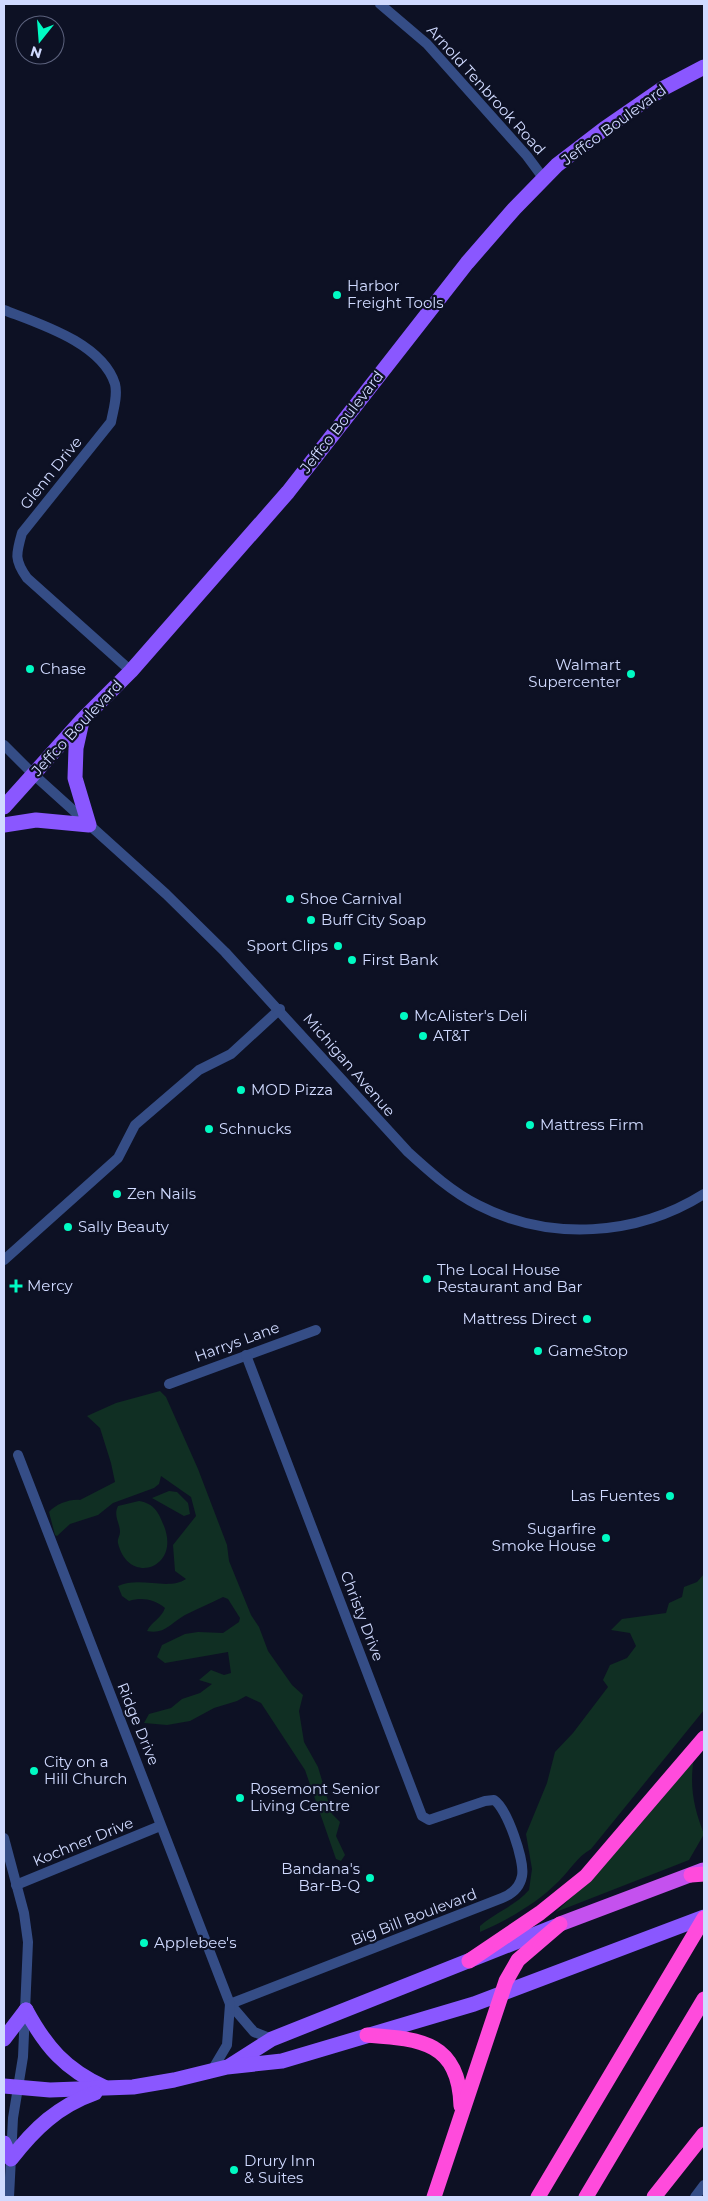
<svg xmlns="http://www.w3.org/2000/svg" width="708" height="2201" font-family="Montserrat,sans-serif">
<rect width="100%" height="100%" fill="#0d1124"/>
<g fill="#102f23">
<path d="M160,1391L166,1397L198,1469L227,1545L229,1561L251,1615L259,1627L268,1651L292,1685L303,1695L299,1711L304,1742L318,1767L332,1814L340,1822L336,1836L345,1855L341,1861L336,1859L305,1770L261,1703L246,1696L237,1701L214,1708L190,1721L167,1725L144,1723L149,1714L171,1708L182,1699L200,1693L212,1684L199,1680L211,1670L224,1675L231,1673L228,1652L165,1663L157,1657L162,1645L185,1634L198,1632L223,1633L239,1622L240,1618L228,1599L223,1597C211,1603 197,1609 185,1615C171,1623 164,1635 147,1631C152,1621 161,1619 165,1608C154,1599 142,1597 129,1601L122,1596L118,1586C140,1576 168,1591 186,1579L175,1571L173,1545L196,1516L191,1497L161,1476L159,1484L154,1488L113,1503L98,1515L70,1524L57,1536L55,1535L49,1512C56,1504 70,1499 80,1500L115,1482L111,1463L100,1428L87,1416L116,1403Z"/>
<path d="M169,1491L177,1492L188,1503L190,1514L184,1516L152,1498Z"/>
<path d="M139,1501C155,1504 158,1512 164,1526C181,1569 128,1586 118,1543C117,1539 120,1536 120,1532C120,1523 113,1516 118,1506Z"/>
<path d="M704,1574V1710L591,1849C576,1858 571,1869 559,1881C536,1904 509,1919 480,1932V1926C496,1912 515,1906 529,1890L532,1869L526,1834L547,1783L555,1752L573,1733L608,1687L603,1680L610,1665L627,1658L636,1646L630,1633L611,1630L622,1619L666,1613L669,1603L682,1597L684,1587L697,1582Z"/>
<path d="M694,1758C689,1786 694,1809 704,1834L689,1860L556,1912L594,1876Z"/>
</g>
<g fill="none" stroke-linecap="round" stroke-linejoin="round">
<g stroke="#354d86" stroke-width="10">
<path d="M4,310C40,324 102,343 115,384C118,396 113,411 111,422L22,533C16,554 14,560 27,578L131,671"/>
<path d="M4,745L33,774"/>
<path d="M4,1260L118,1158L135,1125L199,1070L231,1054L280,1009"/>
<path d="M169,1384L316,1330"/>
<path d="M18,1455L230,2004L254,2032L272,2039"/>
<path d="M4,1838L24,1913L28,1942L23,2057L13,2118L9,2197"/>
<path d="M16,1885L160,1826"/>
<path d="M230,2004L502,1898C512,1894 520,1887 522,1876C525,1861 507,1808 494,1800L485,1801L429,1820L422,1816L246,1355"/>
<path d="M211,2072L227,2045L230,2004"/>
</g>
<g stroke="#354d86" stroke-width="10">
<path d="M380,4L427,44L527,156L544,179"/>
<path d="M33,774L166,894L225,952L408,1152C430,1172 452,1192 478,1205C550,1242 637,1236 704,1194"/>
<path d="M695,2197L704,2185"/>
</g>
<g stroke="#8a57ff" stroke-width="15">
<path d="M4,807L83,719L131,671L288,492L467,263L514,209L557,165L604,129L662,89L704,67"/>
<path d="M4,825L36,820L89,825L75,778L76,748L82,721"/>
<path d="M26,2010C46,2047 65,2069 104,2087"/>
<path d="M4,2039L26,2010"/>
<path d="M231,2065L272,2039L556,1926"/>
<path d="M4,2086L50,2090L133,2087L174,2080L227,2067L282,2061L474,2004L704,1917"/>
<path d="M4,2143L11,2159C34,2129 58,2106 95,2093"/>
</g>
<path stroke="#c451ee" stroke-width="15" d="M560,1924L703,1870"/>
<g stroke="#ff4bdc" stroke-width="15">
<path d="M691,1875L704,1874"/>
<path d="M469,1961L540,1913L586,1876L704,1738"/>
<path d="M367,2035C419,2039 459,2041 461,2106"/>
<path d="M434,2197L506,1981L518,1960L560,1924"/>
<path d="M538,2197L704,1918"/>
<path d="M586,2197L704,1999"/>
<path d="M654,2197L704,2134"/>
</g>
</g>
<g fill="#00fbc3" stroke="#0d1124" stroke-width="2">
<circle cx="337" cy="295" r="5"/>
<circle cx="30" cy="669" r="5"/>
<circle cx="631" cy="674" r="5"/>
<circle cx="290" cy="899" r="5"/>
<circle cx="311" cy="920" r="5"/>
<circle cx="338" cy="946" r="5"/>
<circle cx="352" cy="960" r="5"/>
<circle cx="404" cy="1016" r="5"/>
<circle cx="423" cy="1036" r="5"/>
<circle cx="241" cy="1090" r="5"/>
<circle cx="530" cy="1125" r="5"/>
<circle cx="209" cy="1129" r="5"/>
<circle cx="117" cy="1194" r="5"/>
<circle cx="68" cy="1227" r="5"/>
<circle cx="427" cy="1279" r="5"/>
<path d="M13.5 1278.5h5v5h5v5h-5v5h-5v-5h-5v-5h5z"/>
<circle cx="587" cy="1319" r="5"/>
<circle cx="538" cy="1351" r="5"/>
<circle cx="670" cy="1496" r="5"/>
<circle cx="606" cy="1538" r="5"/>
<circle cx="34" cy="1771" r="5"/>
<circle cx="240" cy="1798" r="5"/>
<circle cx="370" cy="1878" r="5"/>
<circle cx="144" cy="1943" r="5"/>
<circle cx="234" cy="2170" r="5"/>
</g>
<g text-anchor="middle" stroke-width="4.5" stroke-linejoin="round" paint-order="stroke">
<g font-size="15" fill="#d0daff" stroke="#0d1124">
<text transform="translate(486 90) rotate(48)" y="5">Arnold Tenbrook Road</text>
<text transform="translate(614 125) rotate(-36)" y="5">Jeffco Boulevard</text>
<text transform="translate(342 422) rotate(-52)" y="5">Jeffco Boulevard</text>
<text transform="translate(51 473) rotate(-51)" y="5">Glenn Drive</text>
<text transform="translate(77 728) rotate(-47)" y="5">Jeffco Boulevard</text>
<text transform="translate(349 1065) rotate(49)" y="5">Michigan Avenue</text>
<text transform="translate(237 1342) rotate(-20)" y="5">Harrys Lane</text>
<text transform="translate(362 1616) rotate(69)" y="5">Christy Drive</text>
<text transform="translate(138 1724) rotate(68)" y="5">Ridge Drive</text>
<text transform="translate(83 1842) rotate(-22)" y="5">Kochner Drive</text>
<text transform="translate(414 1917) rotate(-21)" y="5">Big Bill Boulevard</text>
</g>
<g font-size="15" fill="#d0daff" stroke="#0d1124" text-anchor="start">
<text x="347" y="291">Harbor<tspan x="347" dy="17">Freight Tools</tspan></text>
<text x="621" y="670" text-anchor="end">Walmart<tspan x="621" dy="17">Supercenter</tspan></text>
<text x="40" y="674">Chase</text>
<text x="300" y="904">Shoe Carnival</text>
<text x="321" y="925">Buff City Soap</text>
<text x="328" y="951" text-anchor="end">Sport Clips</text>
<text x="362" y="965">First Bank</text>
<text x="414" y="1021">McAlister's Deli</text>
<text x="433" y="1041">AT&amp;T</text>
<text x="251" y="1095">MOD Pizza</text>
<text x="540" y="1130">Mattress Firm</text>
<text x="219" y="1134">Schnucks</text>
<text x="127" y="1199">Zen Nails</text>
<text x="78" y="1232">Sally Beauty</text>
<text x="437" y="1275">The Local House<tspan x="437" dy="17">Restaurant and Bar</tspan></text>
<text x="27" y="1291">Mercy</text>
<text x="577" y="1324" text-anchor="end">Mattress Direct</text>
<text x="548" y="1356">GameStop</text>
<text x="660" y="1501" text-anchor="end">Las Fuentes</text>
<text x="596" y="1534" text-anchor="end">Sugarfire<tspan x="596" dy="17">Smoke House</tspan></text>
<text x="44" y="1767">City on a<tspan x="44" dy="17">Hill Church</tspan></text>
<text x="250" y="1794">Rosemont Senior<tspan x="250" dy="17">Living Centre</tspan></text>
<text x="360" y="1874" text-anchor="end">Bandana's<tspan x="360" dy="17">Bar-B-Q</tspan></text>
<text x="154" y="1948">Applebee's</text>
<text x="244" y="2166">Drury Inn<tspan x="244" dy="17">&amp; Suites</tspan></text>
</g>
</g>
<rect width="708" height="2201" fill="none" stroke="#d0daff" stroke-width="10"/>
<g transform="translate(40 40) rotate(197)"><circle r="24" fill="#0d1124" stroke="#5b617c"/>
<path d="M0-4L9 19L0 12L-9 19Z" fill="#00fbc3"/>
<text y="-8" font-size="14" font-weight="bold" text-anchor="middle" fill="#d0daff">N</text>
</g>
</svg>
